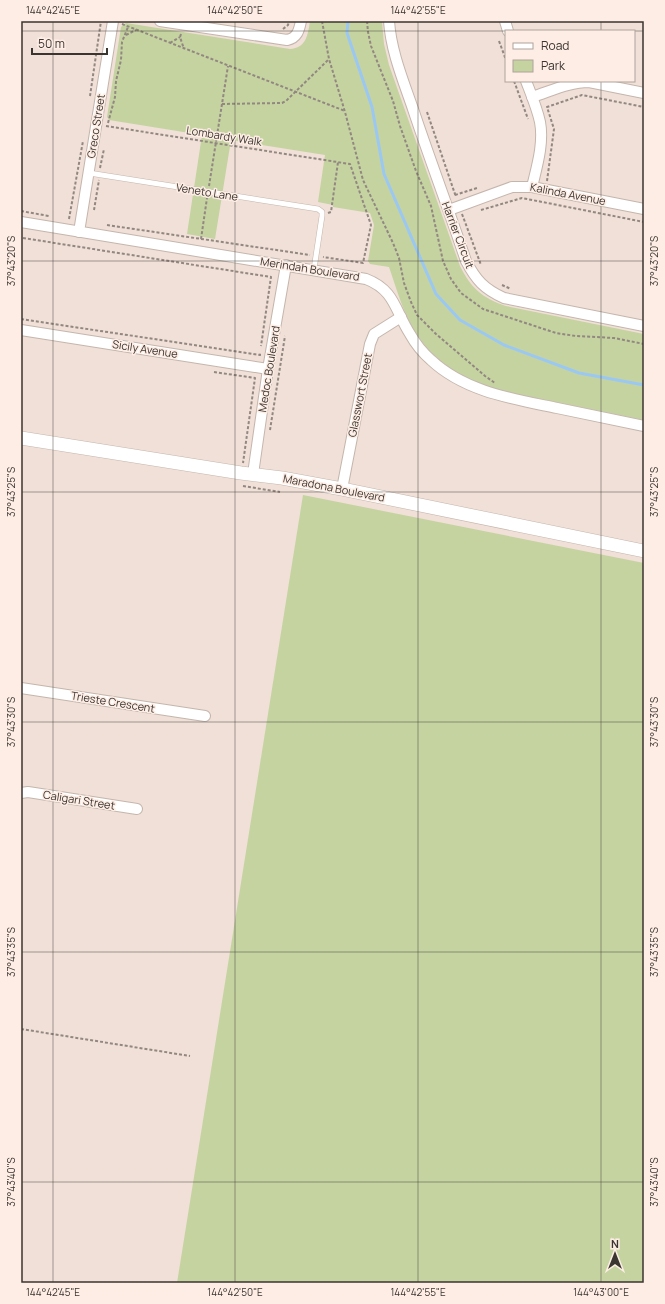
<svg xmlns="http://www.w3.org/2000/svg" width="665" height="1304" font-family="Manrope,sans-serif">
<rect width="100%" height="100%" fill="#f0e0d7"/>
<g fill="#c5d3a1">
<path d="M310,21H382L384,44L389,65L460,266C471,288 482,298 506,306L644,334V420L495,390C458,379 425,355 408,319C400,302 395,284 389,267L370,264L368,261L374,225L370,213L333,207V205L318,202L325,155L231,140L215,239L187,234L202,135L109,120L107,117L121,27L126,23L290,49C306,48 308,35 310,21Z"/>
<path d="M303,495L644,563V1283H177Z"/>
</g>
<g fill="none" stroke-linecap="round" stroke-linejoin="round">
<path stroke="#9ac8f3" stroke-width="3" d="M348,21L347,33L372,107L384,174L436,294L460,320L504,345L579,373L644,385"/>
<g stroke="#c5b6ad" stroke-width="6">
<path id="service" d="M89,173L318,209L322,212V216L314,269"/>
</g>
<g stroke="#c5b6ad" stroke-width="12">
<g id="minor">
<path d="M160,21L287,40C297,38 299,31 301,21"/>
<path d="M389,21C391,51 403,80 413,109C430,160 449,210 466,261C476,280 484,289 504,298L644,326"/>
<path d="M505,21L508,31"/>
<path d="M526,81C531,94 537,108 540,122C544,143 537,166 532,187"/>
<path d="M532,97C551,91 569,82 589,82L644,93"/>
<path d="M449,210L512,187H532L644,209"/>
<path d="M21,222L366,279C395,290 395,311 410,334C415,343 423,353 431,360C465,392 514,399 557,408C586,414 615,420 644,426"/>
<path d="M79,232L113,21"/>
<path d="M21,330L268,369"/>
<path d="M253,474L268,369L286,265"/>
<path d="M342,489L370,344L374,334L401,317"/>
<path d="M21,688L205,716"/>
<path d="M21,793L28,792L137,809"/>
</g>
</g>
<g stroke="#c5b6ad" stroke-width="14">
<path id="tertiary" d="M21,438L241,473L282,478L342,489L644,551"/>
</g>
<g stroke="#928781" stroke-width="2" stroke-dasharray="3 2" stroke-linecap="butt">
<path d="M322,21L329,59L345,112L363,180L393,243L399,258L404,283L411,302L417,315L436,334L485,376L495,383"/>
<path d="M367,21L368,32L371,46L393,101L400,126L416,171L431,206L443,261L451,279L461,293L483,309L556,333L576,336L614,338L644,344"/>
<path d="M122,24L345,111"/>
<path d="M283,29L288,25L289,21"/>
<path d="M181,34L180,37L184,49"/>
<path d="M126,35L136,30"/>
<path d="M499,41L506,60"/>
<path d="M170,43L180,37"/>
<path d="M514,81L528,119"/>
<path d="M90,96L101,21H103"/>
<path d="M222,104L282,103L286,101L329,59"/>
<path d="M427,112L456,197"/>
<path d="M108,123L115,97L116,81L121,60L122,42L128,27"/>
<path d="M106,126L350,164L371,225L363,263L323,257"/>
<path d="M100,168L104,149"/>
<path d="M547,181L554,129L547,107L582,95L644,107"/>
<path d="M209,186L228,66"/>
<path d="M455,195L477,188"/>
<path d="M94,210L99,180"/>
<path d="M481,210L522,198L644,222"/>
<path d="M21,211L49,216"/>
<path d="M328,213L331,212L338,162"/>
<path d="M462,214L481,265"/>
<path d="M69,219L83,141"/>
<path d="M107,225L310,255"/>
<path d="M23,238L271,277L261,346"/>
<path d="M201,239L207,198"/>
<path d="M502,285L511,289"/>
<path d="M21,319L260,355V353"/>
<path d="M214,372L255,378L243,463"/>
<path d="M270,430L285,336"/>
<path d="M243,486L280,492"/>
<path d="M21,1029L190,1056"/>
</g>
<use href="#service" stroke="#fff" stroke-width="5"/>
<use href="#minor" stroke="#fff" stroke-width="10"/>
<use href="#tertiary" stroke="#fff" stroke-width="13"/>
</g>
<path fill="none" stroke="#3b3531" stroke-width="1" stroke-opacity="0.45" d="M53,21V1283M235,21V1283M418,21V1283M601,21V31M21,31H506M634,31H644M601,81V1283M21,261H644M21,492H644M21,722H644M21,952H644M21,1182H644"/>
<g text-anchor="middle" stroke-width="3" stroke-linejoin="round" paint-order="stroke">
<g font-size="11" fill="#3b3531" stroke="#fdede4">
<text transform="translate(96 126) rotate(-81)" y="4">Greco Street</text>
<text transform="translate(224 136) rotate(9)" y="4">Lombardy Walk</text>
<text transform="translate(207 192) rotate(9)" y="4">Veneto Lane</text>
<text transform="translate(568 194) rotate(11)" y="4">Kalinda Avenue</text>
<text transform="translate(458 235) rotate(69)" y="4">Harrier Circuit</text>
<text transform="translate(310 269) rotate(9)" y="4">Merindah Boulevard</text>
<text transform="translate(145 349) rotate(9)" y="4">Sicily Avenue</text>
<text transform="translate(269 369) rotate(-81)" y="4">Medoc Boulevard</text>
<text transform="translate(360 395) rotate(-79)" y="4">Glasswort Street</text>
<text transform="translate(334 488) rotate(11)" y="4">Maradona Boulevard</text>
<text transform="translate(113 702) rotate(9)" y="4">Trieste Crescent</text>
<text transform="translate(79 800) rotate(9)" y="4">Caligari Street</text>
</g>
</g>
<rect width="665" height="1304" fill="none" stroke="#fdede4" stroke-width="44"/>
<rect x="505" y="30" width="130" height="52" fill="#fdede4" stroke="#afa39c"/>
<rect x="513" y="43" width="20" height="6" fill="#ffffff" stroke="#afa39c"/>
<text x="541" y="50" font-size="12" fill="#3b3531">Road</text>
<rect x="513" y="60" width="20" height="12" fill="#c5d3a1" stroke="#afa39c"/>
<text x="541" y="70" font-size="12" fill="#3b3531">Park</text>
<g transform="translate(615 1254)" stroke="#fdede4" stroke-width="3" paint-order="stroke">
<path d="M0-3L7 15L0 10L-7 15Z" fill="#3b3531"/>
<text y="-6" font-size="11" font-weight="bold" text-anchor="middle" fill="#3b3531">N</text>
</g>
<path d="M32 48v6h75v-6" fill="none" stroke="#3b3531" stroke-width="2"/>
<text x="38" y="48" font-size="12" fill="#3b3531" stroke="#fdede4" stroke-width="3" paint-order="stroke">50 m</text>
<rect x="22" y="22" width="621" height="1260" fill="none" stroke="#3b3531" stroke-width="1.5"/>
<g font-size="10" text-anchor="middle" fill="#3b3531">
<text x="53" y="14">144°42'45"E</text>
<text x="235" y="14">144°42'50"E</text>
<text x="418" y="14">144°42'55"E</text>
<text transform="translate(11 261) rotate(-90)" y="4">37°43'20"S</text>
<text transform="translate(654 261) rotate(-90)" y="4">37°43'20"S</text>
<text transform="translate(11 492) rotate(-90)" y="4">37°43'25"S</text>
<text transform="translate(654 492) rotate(-90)" y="4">37°43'25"S</text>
<text transform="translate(11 722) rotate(-90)" y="4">37°43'30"S</text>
<text transform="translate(654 722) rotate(-90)" y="4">37°43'30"S</text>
<text transform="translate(11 952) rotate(-90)" y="4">37°43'35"S</text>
<text transform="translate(654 952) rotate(-90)" y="4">37°43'35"S</text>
<text transform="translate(11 1182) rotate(-90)" y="4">37°43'40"S</text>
<text transform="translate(654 1182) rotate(-90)" y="4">37°43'40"S</text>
<text x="53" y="1296">144°42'45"E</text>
<text x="235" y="1296">144°42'50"E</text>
<text x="418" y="1296">144°42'55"E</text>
<text x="601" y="1296">144°43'00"E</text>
</g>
</svg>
